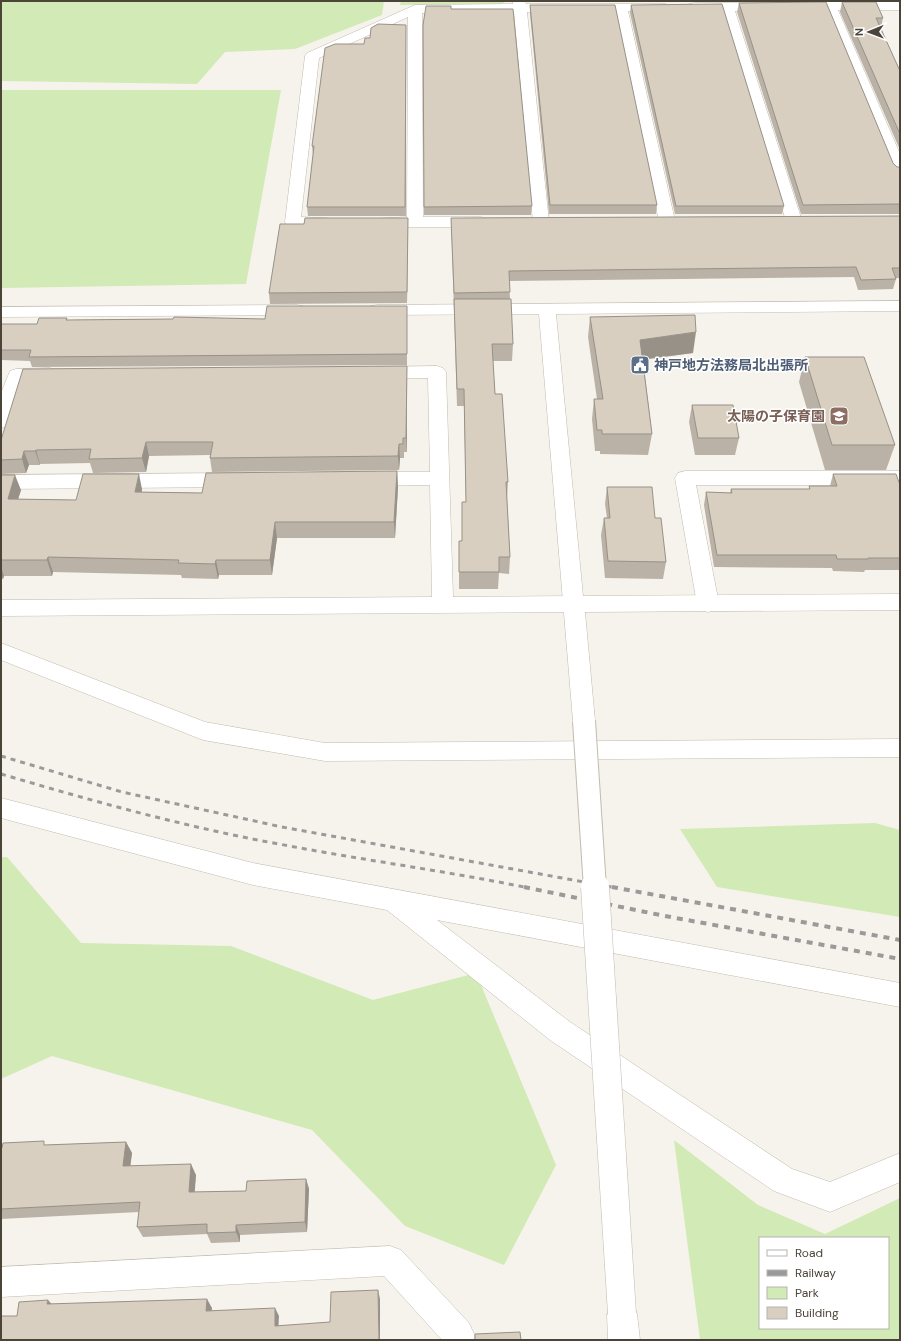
<svg xmlns="http://www.w3.org/2000/svg" width="901" height="1341" font-family="'DM Sans','Noto Sans JP',sans-serif">
<rect width="100%" height="100%" fill="#f6f3ec"/>
<g fill="#d2eab5" fill-rule="evenodd">
<path d="M1,1H384L382,15L295,49L225,52L197,84L1,81Z"/>
<path d="M401,1H508L501,4L400,5Z"/>
<path d="M1,90H281L246,284L1,288Z"/>
<path d="M875,823L900,830V917L717,887L680,829Z"/>
<path d="M1,857H7L81,943L231,946L373,1000L476,973L556,1165L504,1265L405,1226L312,1130L52,1056L1,1079Z"/>
<path d="M674,1140L758,1205L825,1234L900,1198V1340H700ZM760,1238H888V1328H760Z"/>
</g>
<g fill="none" stroke-linecap="round" stroke-linejoin="round">
<g stroke="#c2bbae" stroke-width="1">
<g id="minor">
<path d="M513,1H525L526,4H666L667,7L666,10L661,11H628L675,221L673,224L667,226L661,224L659,221L615,11L527,12L549,222L547,225L541,227L535,225L533,222L514,12L422,13L423,217H481L487,219L489,222L487,225L481,227H377L371,225L369,222L371,219L407,217L408,17L319,58L301,217L341,219L343,222L341,225L335,227H293L287,225L285,222L305,56L307,53L415,5L513,4Z"/>
<path d="M822,1H834L835,2H900V10H838L900,154V177L895,175L892,172L825,10L735,11L802,221L800,224L794,226L788,224L786,221L722,11L689,10L688,7L689,4L694,3L822,2Z"/>
<path d="M437,366L443,368L446,372L453,597L573,596L580,598L584,604L580,610L573,612L1,616V600L432,597L430,485L367,486L360,484L357,479L360,474L367,472H430L428,378L377,379L371,377L368,373L371,369L377,367Z"/>
<path d="M50,368L56,370L59,374L56,378L23,380L10,422L8,426L1,428V393L10,371L16,369Z"/>
<path d="M685,471H900V485H696L719,604L715,610L708,612L701,610L697,604L675,478L678,473Z"/>
<path d="M235,473L242,475L245,480L242,485L235,487L1,489V475Z"/>
<path d="M1,643L205,722L325,743L900,739V757L325,761L203,740L1,660Z"/>
<path d="M1,798L253,863L900,983V1007L437,920L570,1022L792,1169L830,1182L900,1153V1182L830,1212L774,1191L550,1040L387,910L253,885L1,818Z"/>
<path d="M390,1246L401,1250L469,1323L474,1334V1340H442L384,1276L1,1297V1267Z"/>
</g>
</g>
<g stroke="#c2bbae" stroke-width="1">
<g id="tertiary">
<path d="M900,301V311L556,314L583,596L900,594V610L585,612L595,721L592,727L584,730L576,727L573,721L539,314L377,315L371,314L368,310L371,306L377,305Z"/>
<path d="M297,305L303,306L306,310L303,314L297,315L1,317V307Z"/>
<path d="M622,1299L633,1303L637,1314L640,1340H608L607,1314L611,1303Z"/>
</g>
</g>
<use href="#minor" fill="#fff" fill-rule="evenodd"/>
<use href="#tertiary" fill="#fff" fill-rule="evenodd"/>
<g stroke="#9a9a9a" stroke-width="3" stroke-dasharray="5 5" stroke-linecap="butt">
<path d="M1,756L122,792L282,827L617,888"/>
<path d="M1,774C93,801 185,827 279,844C362,860 446,871 529,888"/>
</g>
<g stroke="#9a9a9a" stroke-width="4" stroke-dasharray="6 6" stroke-linecap="butt">
<path d="M524,887L665,916L900,959"/>
<path d="M612,887L900,940"/>
</g>
<g stroke="#c2bbae" stroke-width="24" stroke-linecap="butt">
<path id="tertiary-bridge-far1" d="M584,721L595,888"/>
</g>
<g stroke="#c2bbae" stroke-width="29" stroke-linecap="butt">
<path id="tertiary-bridge" d="M595,887L622,1314"/>
</g>
<use href="#tertiary-bridge-far1" stroke="#fff" stroke-width="22"/>
<use href="#tertiary-bridge" stroke="#fff" stroke-width="28"/>
</g>
<g fill="#bab2a6">
<path d="M528,1H821L820,2H528Z"/>
<path d="M842,2L883,18L881,27H880L900,71V150L840,12Z"/>
<path d="M739,3L893,163L897,167H900V214H801L737,12Z"/>
<path d="M530,5L657,205L656,214H549L530,14Z"/>
<path d="M631,5L784,206L782,214H675L630,13Z"/>
<path d="M423,25L532,206L531,215H424Z"/>
<path d="M406,33V216H308L307,207L313,155L312,146L364,44L370,38Z"/>
<path d="M900,216V278H895L896,279L893,289L858,290L854,277L509,281L510,299L513,344L512,361H493L495,394L508,482L507,499L510,557L509,574L499,573L498,589H459V541H462V502H466L464,406H457L451,218Z"/>
<path d="M408,218L407,303L270,304L269,293L304,224Z"/>
<path d="M407,316V365L32,367L30,361L1,360V324H37L67,318V320L265,319Z"/>
<path d="M590,317L693,353L643,360L652,434L648,455L600,454V451H595L592,419L594,399H597L588,337Z"/>
<path d="M805,357L895,445L886,470H825L799,382Z"/>
<path d="M407,366V452H404V458H400L399,470L212,472L210,458V455L149,456L146,472L93,473L90,463L40,464V465H29L26,473L1,474V440Z"/>
<path d="M692,405L739,438L735,455H695L689,422Z"/>
<path d="M397,471L398,487L395,538H277L272,575H219L218,579L182,578L181,575L53,572L52,576H4L3,579H1V475L21,490L18,499L76,500L142,489V492L202,493Z"/>
<path d="M833,474L900,485V570H865L864,572L833,571L832,568L714,567L704,505L706,492L730,493L731,489H809V486H830Z"/>
<path d="M607,487L655,518L666,562L663,579L605,578L601,535L604,518H607L605,504Z"/>
<path d="M126,1142L132,1153L130,1166L196,1175L194,1192L246,1191L306,1179L309,1189L307,1232L240,1235V1242L211,1243L207,1234L143,1237L137,1227L139,1212L1,1219V1148L47,1145Z"/>
</g>
<g fill="#979187">
<path d="M408,218V228L407,303V292Z"/>
<path d="M696,332L693,353L637,360L640,340Z"/>
<path d="M407,366V452L406,438Z"/>
<path d="M146,442L149,456L146,472L142,458Z"/>
<path d="M399,444L400,458L399,470L398,456Z"/>
<path d="M36,450L40,464V465L35,451Z"/>
<path d="M24,451L29,465L26,473L22,459Z"/>
<path d="M397,471L398,487L395,538L394,522Z"/>
<path d="M139,474L142,489L139,508L135,492Z"/>
<path d="M15,475L21,490L13,515L8,499Z"/>
<path d="M275,522L277,538L272,575L270,560Z"/>
<path d="M48,557L53,572L52,576L47,560Z"/>
<path d="M216,560L219,575L218,579L215,564Z"/>
<path d="M1,567L4,576L3,579L1,573Z"/>
<path d="M126,1142L132,1153L129,1177L123,1166Z"/>
<path d="M191,1164L196,1175L194,1202L189,1192Z"/>
<path d="M306,1179L309,1189L307,1232L305,1222Z"/>
<path d="M236,1225L240,1235V1242L236,1232Z"/>
<path d="M378,1290L380,1299V1340H379Z"/>
<path d="M207,1299L212,1308L211,1320L206,1311Z"/>
<path d="M48,1300L56,1309L47,1304Z"/>
<path d="M275,1308L279,1316L278,1334L275,1326Z"/>
</g>
<g fill="#d8cfc1" stroke="#979187">
<path d="M826,2L893,163L897,167H900V204L803,205L739,3Z"/>
<path d="M842,2H876L883,18H876L900,71V134Z"/>
<path d="M722,4L784,206H676L631,5Z"/>
<path d="M530,5H615L657,205H550Z"/>
<path d="M426,6H451V9H513L532,206L424,207L423,25Z"/>
<path d="M378,24L406,25L405,207H307L314,146H312L325,48L335,44H364L365,38H370L371,28Z"/>
<path d="M900,216V268H892L896,279L861,280L856,267L509,271L510,292L454,293L451,218Z"/>
<path d="M305,218H408L407,292L269,293L280,224H304Z"/>
<path d="M454,299H511L513,344H492L495,394H502L508,482H506L510,557H499V572H459V541H462V502H466L464,389H457Z"/>
<path d="M267,306H407V354L29,357L31,350H1V324H37L39,318H67L66,320L173,319L174,317L265,319Z"/>
<path d="M695,315L696,332L640,340L652,434H602V430H597L594,399H603L590,317Z"/>
<path d="M805,357H864L895,445H832Z"/>
<path d="M407,366L406,438H403V444H399L398,456L210,458L213,442H146L142,458L89,459L91,449L36,450L35,451H24L22,459L1,460V440L23,369Z"/>
<path d="M692,405H733L739,438H698Z"/>
<path d="M397,471L394,522H275L270,560H216L215,564L178,563L179,560L48,557L47,560H1V475H15L8,499L76,500L83,474H139L135,492L202,493L206,473Z"/>
<path d="M833,474H896L900,485V558H868V559H837L836,555H717L706,492L732,493L731,489H810L809,486H837Z"/>
<path d="M607,487H652L655,518H661L666,562L608,561L604,518H610Z"/>
<path d="M44,1141V1145L126,1142L123,1166L191,1164L189,1192L246,1191L247,1181L306,1179L305,1222L236,1225V1232L207,1233V1224L137,1227L140,1202L1,1209V1148H2L3,1143Z"/>
<path d="M378,1290L379,1340H1V1316H17L19,1302L48,1300L47,1304L207,1299L206,1311L275,1308V1326L330,1322L331,1292Z"/>
<path d="M520,1332L521,1340H475V1334Z"/>
</g>
<defs>
<g id="civic-square" transform="scale(1)"><rect x="-9" y="-9" width="18" height="18" rx="4" fill="#5c6f8a" stroke="#fff"/><path d="M-.6-6.5H3V-4.5H.6V-3L4-1V1h2V6H-6V1h2V-1L-.6-3ZM-1.2 2.5V6h2.4V2.5Z" fill="#fff"/></g>
<g id="school-square" transform="scale(1)"><rect x="-9" y="-9" width="18" height="18" rx="4" fill="#8d6e63" stroke="#fff"/><path d="M0-5L7-2L0 1L-7-2ZM-4 1L0 2.5L4 1V4Q0 6-4 4Z" fill="#fff"/></g>
</defs>
<g fill-rule="evenodd">
<use href="#civic-square" x="640" y="365"/>
<use href="#school-square" x="839" y="416"/>
</g>
<g text-anchor="middle" stroke-width="3" stroke-linejoin="round" paint-order="stroke">
<g font-size="14" font-weight="bold" fill="#4e5e75" stroke="#fff" text-anchor="start">
<text x="654" y="370">神戸地方法務局北出張所</text>
</g>
<g font-size="14" font-weight="bold" fill="#785e54" stroke="#fff" text-anchor="end">
<text x="825" y="421">太陽の子保育園</text>
</g>
</g>
<rect width="901" height="1341" fill="none" stroke="#4b4439" stroke-width="4"/>
<rect x="759" y="1237" width="130" height="92" fill="#ffffff" stroke="#b7b4b0"/>
<rect x="767" y="1250" width="20" height="6" fill="#ffffff" stroke="#b7b4b0"/>
<text x="795" y="1257" font-size="12" fill="#4b4439">Road</text>
<rect x="767" y="1270" width="20" height="6" fill="#9a9a9a" stroke="#b7b4b0"/>
<text x="795" y="1277" font-size="12" fill="#4b4439">Railway</text>
<rect x="767" y="1287" width="20" height="12" fill="#d2eab5" stroke="#b7b4b0"/>
<text x="795" y="1297" font-size="12" fill="#4b4439">Park</text>
<rect x="767" y="1307" width="20" height="12" fill="#d8cfc1" stroke="#b7b4b0"/>
<text x="795" y="1317" font-size="12" fill="#4b4439">Building</text>
<g transform="translate(869 32) rotate(269)" stroke="#ffffff" stroke-width="3" paint-order="stroke">
<path d="M0-3L7 15L0 10L-7 15Z" fill="#4b4439"/>
<text y="-6" font-size="11" font-weight="bold" text-anchor="middle" fill="#4b4439">N</text>
</g>
</svg>
